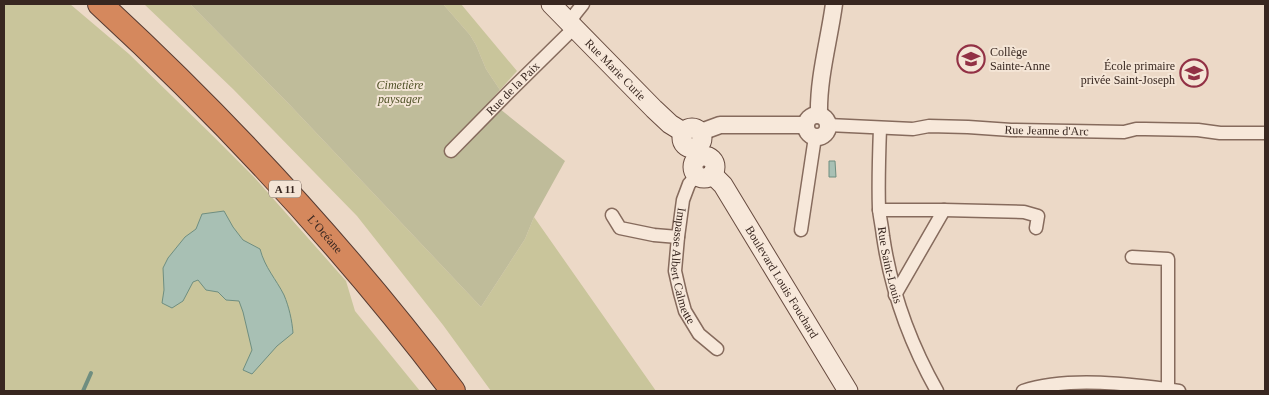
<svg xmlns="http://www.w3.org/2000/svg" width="1269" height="395" font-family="Georgia,serif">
<rect width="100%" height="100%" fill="#ecd9c7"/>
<g fill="#c9c59b">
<path d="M4,4H70L129,54L214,137L254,177L346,281L355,311L420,391H4Z"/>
<path d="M144,4H190L288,103L481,307L525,239L534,217L656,391H491L443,325L357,216L233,89Z"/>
<path d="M443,4H461L517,71L500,90L486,69L476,45L470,35Z"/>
</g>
<path fill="#bfbc9a" d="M190,4H443L470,35L476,45L486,69L500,90L490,101L565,161L534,217L525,239L481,307L288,103Z"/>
<g fill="#a8c0b4" stroke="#6f8e80">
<path d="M829,161H835L836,177H829Z"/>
<path d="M224,211L233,227L243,240L260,249C265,268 276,279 284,295C289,307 292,320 293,333L277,346L252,374L243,370L252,350L243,312L239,301L226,300L218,292L206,290L198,280L193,282L183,301L172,308L162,303L164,290L163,268L168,258L185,237L196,229L202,214Z"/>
</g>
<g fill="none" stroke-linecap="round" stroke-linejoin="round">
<path stroke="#6f8e80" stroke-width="4" d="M83,391L91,373"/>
<g stroke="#866b5d" stroke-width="15">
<g id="minor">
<path d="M570,23L575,14L583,4"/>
<path id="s1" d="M828,125L913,129L929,126L968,127L1011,130L1124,132L1136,129H1145L1198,130L1220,133H1265"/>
<path id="s2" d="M880,128C879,155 878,182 879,209C880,218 882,227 883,236C891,291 910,343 937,391"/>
<path id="s3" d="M451,151L510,91L574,28"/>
<path id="s4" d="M696,176L689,184L683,200L678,237L675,271L680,293L685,311L699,334L717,349"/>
<path d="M879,210H944L1024,212L1038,216L1036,228"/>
<path d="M612,215L620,228L654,235L678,237"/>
<path d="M801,230L815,137"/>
<path d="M1132,257L1168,259V390"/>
<path d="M895,295L944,210"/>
<path d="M1023,391C1067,376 1133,384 1179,391"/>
</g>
</g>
<g stroke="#866b5d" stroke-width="19">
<g id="tertiary">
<circle cx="817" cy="126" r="11"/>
<path d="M819,115C818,78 829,41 834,4"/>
<path d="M701,132L720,125H805"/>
</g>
</g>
<g stroke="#684c40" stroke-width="21">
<g id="secondary">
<path id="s5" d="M551,4L654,109L670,124L683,132"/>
<circle cx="692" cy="138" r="10"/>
<circle cx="704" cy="167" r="11"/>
<path id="s6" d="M712,174L723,185L848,391"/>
</g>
</g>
<g stroke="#553a31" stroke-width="26">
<g id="motorway">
<path id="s7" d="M100,4C228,122 347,251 453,391"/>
</g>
</g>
<use href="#minor" stroke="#f7e8da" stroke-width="12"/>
<use href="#tertiary" stroke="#f7e8da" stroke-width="16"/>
<use href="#secondary" stroke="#f7e8da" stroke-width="19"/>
<use href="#motorway" stroke="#d5885d" stroke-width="24"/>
</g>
<defs>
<g id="school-ring" transform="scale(1.4375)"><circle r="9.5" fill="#f4e5d6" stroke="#923145" stroke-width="1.5"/><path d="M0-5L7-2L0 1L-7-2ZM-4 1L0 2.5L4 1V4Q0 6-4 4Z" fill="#923145"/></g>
</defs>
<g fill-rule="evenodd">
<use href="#school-ring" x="971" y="59"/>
<use href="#school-ring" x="1194" y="73"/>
</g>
<g text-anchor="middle" stroke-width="4" stroke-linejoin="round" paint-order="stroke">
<rect fill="#f4e5d6" stroke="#706057" stroke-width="1" x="269" y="180.5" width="32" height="17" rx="4"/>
<g font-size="11" font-weight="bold" fill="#382720">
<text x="285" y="193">A 11</text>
</g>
<g font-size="12" fill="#382720" stroke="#f4e5d6" text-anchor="start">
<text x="990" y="56">Collège<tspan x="990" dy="14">Sainte-Anne</tspan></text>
<text x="1175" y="70" text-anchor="end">École primaire<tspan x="1175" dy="14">privée Saint-Joseph</tspan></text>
</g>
<g font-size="12" fill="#382720" stroke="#f4e5d6">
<text dy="4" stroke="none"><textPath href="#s5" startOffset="92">Rue Marie Curie</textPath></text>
<text dy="4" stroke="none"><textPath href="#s3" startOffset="88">Rue de la Paix</textPath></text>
<text dy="4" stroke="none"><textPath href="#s1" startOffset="219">Rue Jeanne d'Arc</textPath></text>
<text dy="4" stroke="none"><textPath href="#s7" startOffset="322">L’Océane</textPath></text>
<text dy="4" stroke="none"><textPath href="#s2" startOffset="138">Rue Saint-Louis</textPath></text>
<text dy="4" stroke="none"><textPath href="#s4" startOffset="95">Impasse Albert Calmette</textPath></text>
<text dy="4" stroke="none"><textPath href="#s6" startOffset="129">Boulevard Louis Fouchard</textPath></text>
</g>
<g font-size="12" font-style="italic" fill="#515328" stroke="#f4e5d6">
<text x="400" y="89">Cimetière<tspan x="400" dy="14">paysager</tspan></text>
</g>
</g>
<rect width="1269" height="395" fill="none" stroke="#382720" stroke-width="10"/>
</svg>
